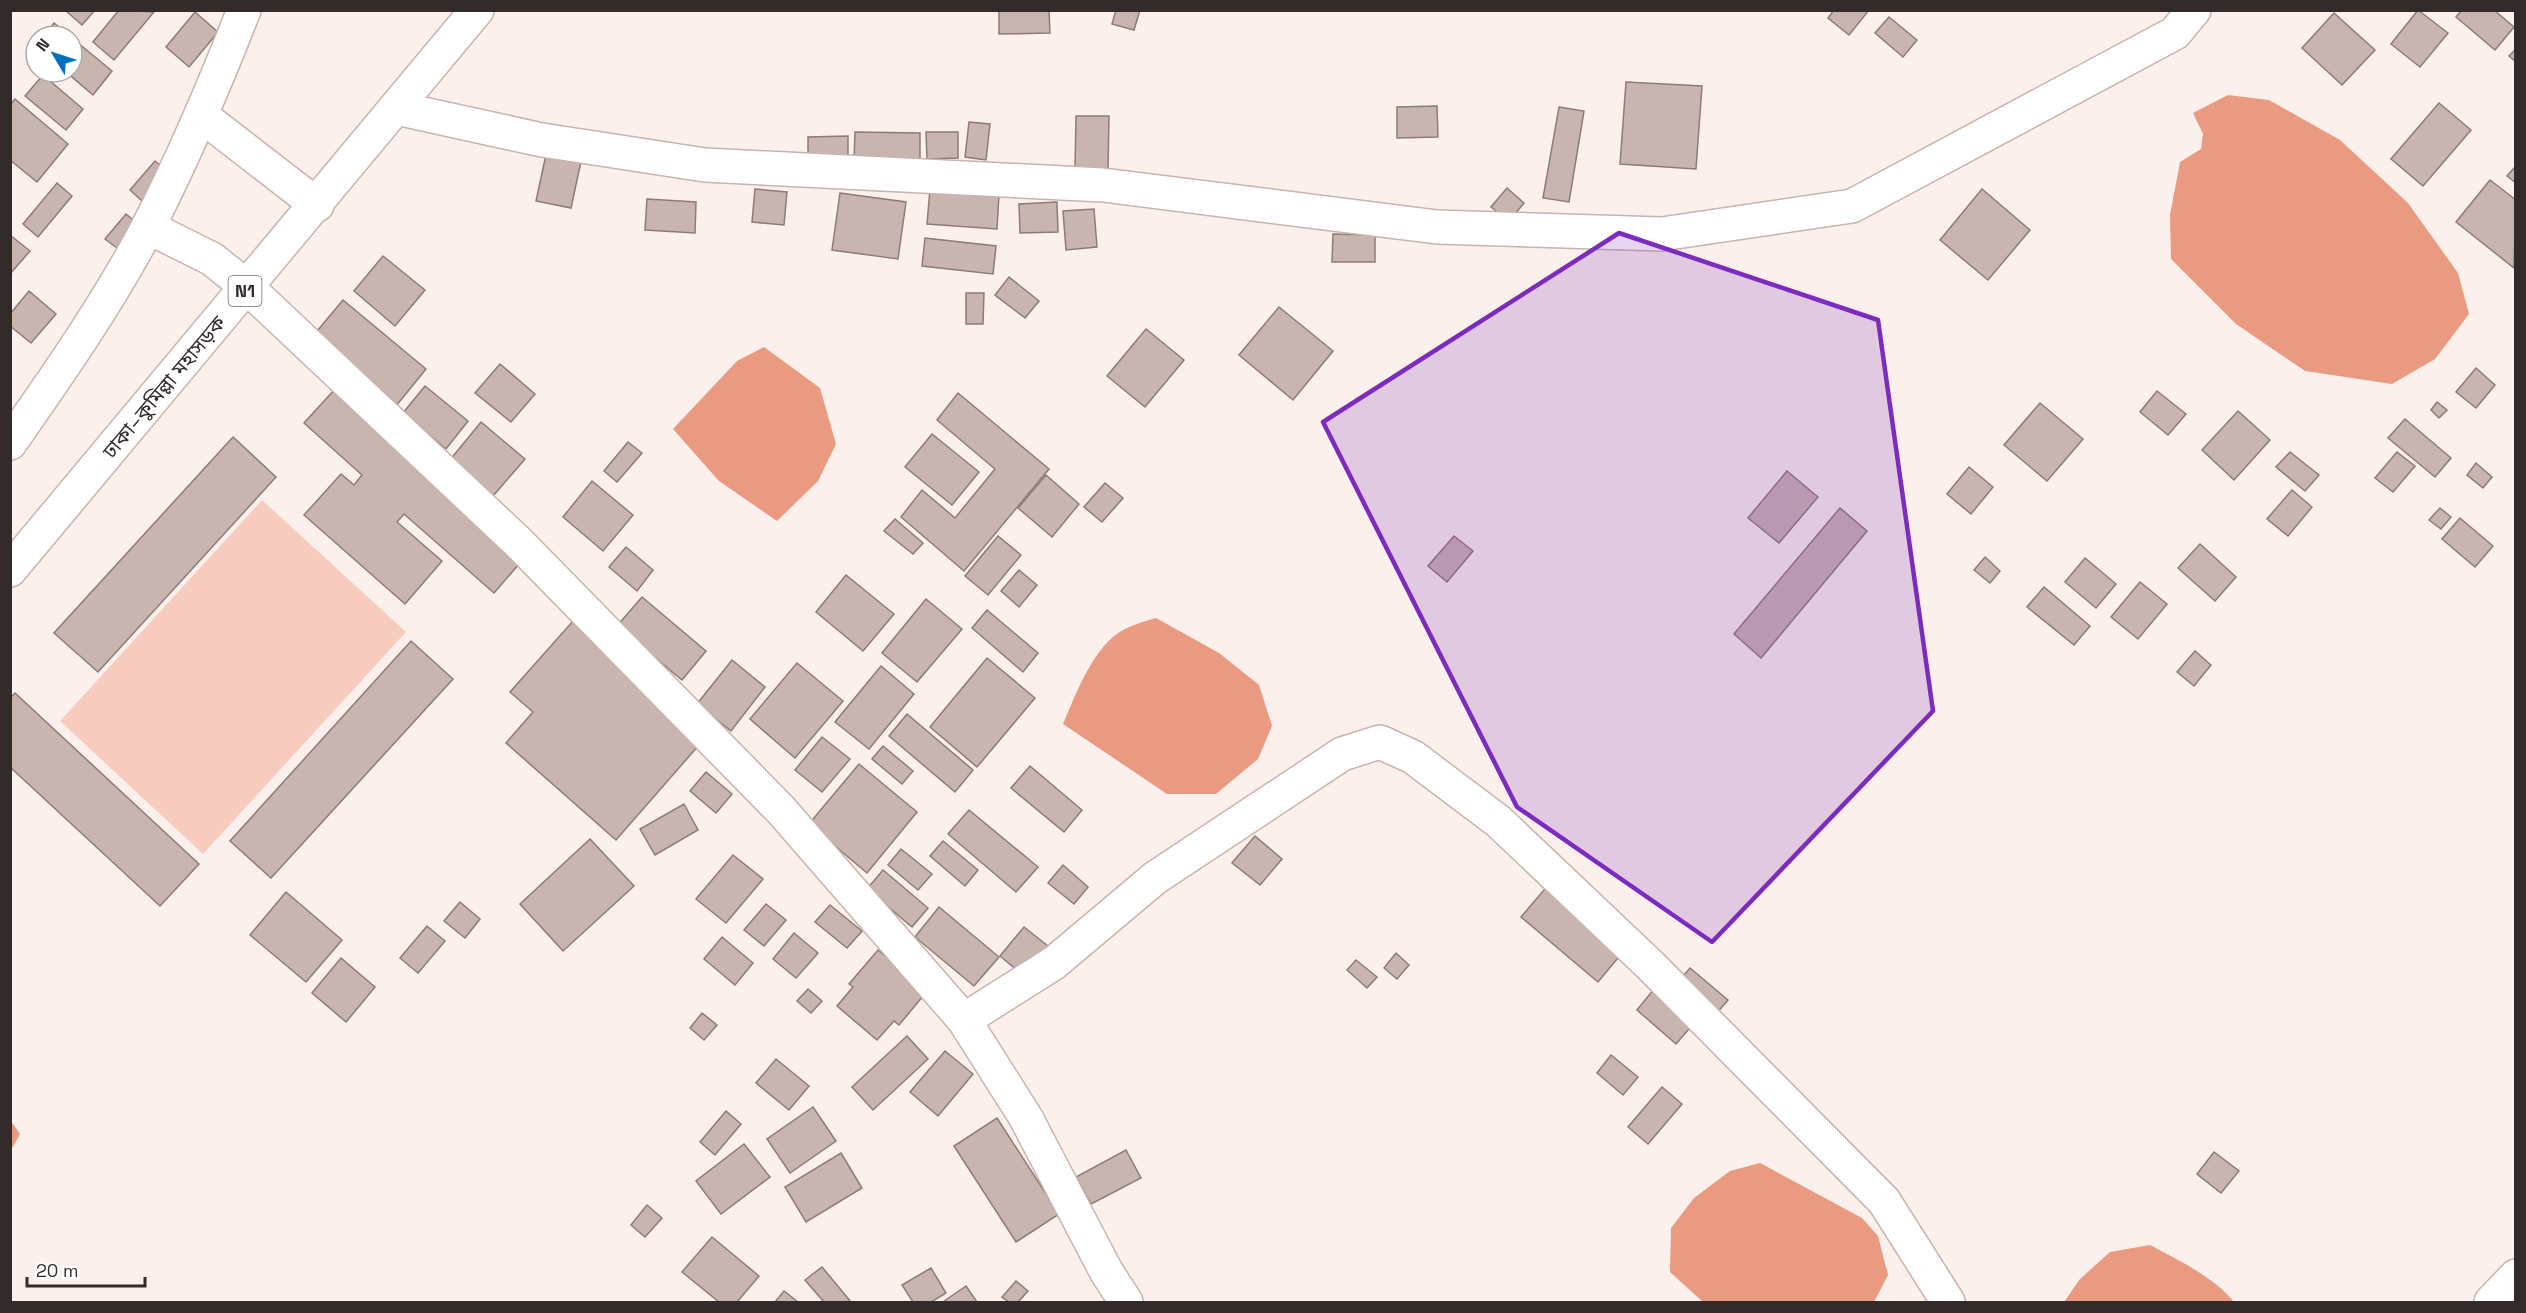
<svg xmlns="http://www.w3.org/2000/svg" width="2526" height="1313" font-family="'Space Grotesk','Noto Sans Bengali',sans-serif">
<rect width="100%" height="100%" fill="#fcf0ec"/>
<path fill="#f7ccbe" d="M262,500L406,632L203,854L60,721Z"/>
<g fill="#ea9a81">
<path d="M2228,95L2269,100L2340,140L2408,203L2458,273L2469,314L2435,359L2392,384L2305,371L2236,324L2171,259L2170,215L2180,162L2201,149L2203,134L2193,113Z"/>
<path d="M764,347L820,388L836,444L818,481L777,521L719,481L673,429L737,361Z"/>
<path d="M1156,618L1219,653L1259,685L1272,726L1258,759L1216,794H1167L1063,724C1076,694 1094,644 1125,629C1135,624 1146,621 1156,618Z"/>
<path d="M11,1121L20,1134L11,1150Z"/>
<path d="M1760,1163L1862,1218L1878,1236L1888,1275L1874,1302H1703L1670,1272L1671,1228L1694,1198L1730,1171Z"/>
<path d="M2150,1245C2178,1260 2214,1277 2234,1302H2064L2080,1279L2110,1252Z"/>
</g>
<g fill="#c8b5af" stroke="#8d7b75" stroke-width="1.5">
<path d="M65,10H95L82,25Z"/>
<path d="M119,10L154,12L114,60L93,42Z"/>
<path d="M999,10H1049L1050,33L999,34Z"/>
<path d="M1116,10H1140L1134,30L1112,24Z"/>
<path d="M1834,10H1869L1849,35L1828,18Z"/>
<path d="M2418,10L2448,33L2420,67L2391,44Z"/>
<path d="M2462,10H2494L2514,27L2495,50L2456,17Z"/>
<path d="M195,12L218,32L189,67L166,47Z"/>
<path d="M2334,13L2375,50L2342,85L2302,48Z"/>
<path d="M1889,17L1917,40L1903,57L1875,33Z"/>
<path d="M54,23L70,36H44Z"/>
<path d="M72,38L112,71L93,95L66,72H72Z"/>
<path d="M2516,49V62L2509,56Z"/>
<path d="M43,75L83,109L66,130L25,96Z"/>
<path d="M1626,82L1702,86L1696,169L1620,164Z"/>
<path d="M15,99L68,144L37,182L10,160V105Z"/>
<path d="M2439,103L2471,130L2423,186L2391,159Z"/>
<path d="M1437,106L1438,137L1397,138V107Z"/>
<path d="M1559,107L1584,111L1569,202L1543,198Z"/>
<path d="M1076,116H1109L1108,169H1075Z"/>
<path d="M969,122L990,124L986,160L965,157Z"/>
<path d="M855,132L920,133V162L854,161Z"/>
<path d="M926,132H958V158L927,159Z"/>
<path d="M848,136V161L808,162V137Z"/>
<path d="M547,150L582,157L571,208L536,201Z"/>
<path d="M155,161L167,171L142,201L130,190Z"/>
<path d="M2516,166V183L2507,176Z"/>
<path d="M2490,180L2516,200L2514,268L2456,222Z"/>
<path d="M57,183L72,196L38,237L23,224Z"/>
<path d="M1507,188L1524,203L1509,221L1491,207Z"/>
<path d="M755,189L787,192L784,225L752,222Z"/>
<path d="M930,189L999,194L997,229L927,224Z"/>
<path d="M1982,189L2030,230L1988,280L1940,240Z"/>
<path d="M840,193L906,202L898,259L832,250Z"/>
<path d="M647,199L696,202L695,233L645,230Z"/>
<path d="M1057,202L1058,232L1020,233L1019,204Z"/>
<path d="M1094,209L1097,247L1066,250L1063,211Z"/>
<path d="M126,214L137,223L117,248L105,239Z"/>
<path d="M1333,234L1375,235V262H1332Z"/>
<path d="M10,235L30,251L10,274Z"/>
<path d="M925,238L996,246L993,274L922,266Z"/>
<path d="M383,256L425,290L395,326L354,291Z"/>
<path d="M1009,277L1039,301L1025,318L995,295Z"/>
<path d="M29,291L56,314L31,343L10,326V314Z"/>
<path d="M966,293H984L983,324H966Z"/>
<path d="M343,300L426,369L396,406L313,336Z"/>
<path d="M1279,307L1333,351L1293,400L1239,355Z"/>
<path d="M1146,329L1184,360L1145,407L1107,376Z"/>
<path d="M500,364L535,394L511,422L475,393Z"/>
<path d="M2476,368L2495,385L2476,408L2456,392Z"/>
<path d="M425,386L468,421L446,449L403,413Z"/>
<path d="M335,389L525,557L494,593L404,514L397,522L442,561L405,604L304,515L341,474L354,485L362,475L304,423Z"/>
<path d="M2157,391L2186,414L2168,435L2140,412Z"/>
<path d="M958,393L1049,469L964,571L901,517L922,490L955,518L995,469L937,420Z"/>
<path d="M2437,402L2447,410L2439,418L2431,410Z"/>
<path d="M2040,403L2083,439L2047,481L2004,445Z"/>
<path d="M2238,411L2270,440L2234,480L2202,450Z"/>
<path d="M2405,419L2451,458L2435,477L2388,438Z"/>
<path d="M481,422L525,459L493,496L450,460Z"/>
<path d="M932,434L979,472L952,505L905,467Z"/>
<path d="M233,437L276,477L98,672L54,633Z"/>
<path d="M628,442L642,453L617,482L604,471Z"/>
<path d="M2290,452L2319,475L2305,491L2276,467Z"/>
<path d="M2397,452L2415,466L2393,492L2375,478Z"/>
<path d="M2476,463L2492,477L2483,488L2467,475Z"/>
<path d="M1969,467L1993,487L1971,514L1947,494Z"/>
<path d="M1787,471L1818,497L1779,543L1748,518Z"/>
<path d="M1046,475L1079,504L1052,537L1018,508Z"/>
<path d="M592,481L633,515L603,551L563,517Z"/>
<path d="M1105,483L1123,498L1102,522L1084,507Z"/>
<path d="M2292,490L2312,507L2288,536L2267,519Z"/>
<path d="M1840,508L1867,531L1761,658L1734,634Z"/>
<path d="M2440,508L2451,517L2441,529L2429,520Z"/>
<path d="M2460,518L2493,546L2475,567L2442,539Z"/>
<path d="M895,519L923,543L913,554L884,531Z"/>
<path d="M998,536L1021,555L988,595L965,576Z"/>
<path d="M1454,536L1473,551L1447,582L1428,566Z"/>
<path d="M2200,544L2236,577L2215,601L2178,568Z"/>
<path d="M626,547L653,570L637,591L609,567Z"/>
<path d="M1985,557L2000,571L1990,583L1974,570Z"/>
<path d="M2085,558L2116,584L2096,608L2065,582Z"/>
<path d="M1019,570L1037,585L1019,607L1001,591Z"/>
<path d="M846,575L894,614L863,651L816,612Z"/>
<path d="M2140,582L2167,604L2138,639L2111,617Z"/>
<path d="M2044,587L2090,626L2074,645L2027,607Z"/>
<path d="M642,597L706,651L682,680L617,626Z"/>
<path d="M926,599L962,629L917,682L882,653Z"/>
<path d="M987,610L1038,653L1023,672L972,628Z"/>
<path d="M574,620L706,737L616,840L506,743L533,712L510,692Z"/>
<path d="M411,641L453,679L271,878L230,841Z"/>
<path d="M2195,651L2211,665L2194,686L2177,672Z"/>
<path d="M987,658L1035,698L977,767L930,727Z"/>
<path d="M732,660L765,687L731,731L697,704Z"/>
<path d="M797,663L843,701L795,758L750,719Z"/>
<path d="M881,666L914,694L869,749L835,722Z"/>
<path d="M15,693L199,864L160,906L10,767V698Z"/>
<path d="M907,714L973,770L955,792L889,736Z"/>
<path d="M822,737L850,759L822,792L795,770Z"/>
<path d="M883,746L913,771L902,784L872,759Z"/>
<path d="M859,764L917,812L867,873L809,824Z"/>
<path d="M1030,766L1082,810L1064,832L1011,788Z"/>
<path d="M706,772L732,794L716,813L690,791Z"/>
<path d="M684,804L698,830L655,855L640,829Z"/>
<path d="M969,810L1038,867L1016,892L948,834Z"/>
<path d="M1255,836L1282,859L1260,885L1232,863Z"/>
<path d="M590,839L634,886L563,951L520,904Z"/>
<path d="M943,841L978,870L965,886L930,856Z"/>
<path d="M901,849L932,874L918,890L888,865Z"/>
<path d="M733,855L763,879L726,923L696,899Z"/>
<path d="M1063,865L1088,887L1074,904L1048,883Z"/>
<path d="M883,870L928,908L912,927L867,889Z"/>
<path d="M1550,883L1627,947L1598,982L1521,917Z"/>
<path d="M286,892L342,940L306,982L250,935Z"/>
<path d="M460,902L480,919L465,938L444,921Z"/>
<path d="M766,904L786,920L764,946L744,930Z"/>
<path d="M830,905L862,931L847,948L815,922Z"/>
<path d="M939,907L999,957L974,986L915,937Z"/>
<path d="M427,926L445,941L418,973L400,958Z"/>
<path d="M1024,927L1048,946L1024,976L1000,956Z"/>
<path d="M794,933L818,953L796,978L773,959Z"/>
<path d="M722,937L753,963L735,985L704,959Z"/>
<path d="M878,950L928,990L899,1025L894,1021L877,1040L837,1006L853,987L849,984Z"/>
<path d="M1396,953L1409,965L1397,979L1384,968Z"/>
<path d="M341,958L375,987L346,1022L312,993Z"/>
<path d="M1356,960L1377,977L1367,988L1347,970Z"/>
<path d="M1690,968L1728,1000L1716,1014L1678,982Z"/>
<path d="M808,989L822,1001L811,1013L797,1001Z"/>
<path d="M1654,989L1694,1023L1676,1044L1637,1010Z"/>
<path d="M702,1013L717,1025L704,1040L690,1028Z"/>
<path d="M907,1036L928,1059L873,1110L852,1087Z"/>
<path d="M945,1051L973,1074L938,1116L910,1092Z"/>
<path d="M1611,1055L1638,1077L1623,1095L1597,1073Z"/>
<path d="M776,1059L809,1086L789,1110L756,1083Z"/>
<path d="M1662,1087L1682,1104L1648,1144L1628,1127Z"/>
<path d="M813,1107L836,1141L790,1173L767,1139Z"/>
<path d="M726,1111L741,1124L715,1155L700,1142Z"/>
<path d="M997,1118L1059,1214L1016,1242L954,1146Z"/>
<path d="M744,1144L770,1177L721,1214L696,1181Z"/>
<path d="M1126,1150L1141,1178L1091,1204L1076,1177Z"/>
<path d="M2214,1152L2239,1171L2221,1193L2197,1174Z"/>
<path d="M841,1153L862,1188L806,1222L785,1187Z"/>
<path d="M647,1205L662,1218L645,1237L631,1225Z"/>
<path d="M712,1237L759,1276L737,1302H719L682,1272Z"/>
<path d="M822,1267L851,1302H824L805,1280Z"/>
<path d="M931,1268L946,1293L931,1302H913L902,1285Z"/>
<path d="M1016,1281L1028,1291L1018,1302H1009L1002,1297Z"/>
<path d="M966,1286L977,1302H943Z"/>
<path d="M784,1291L798,1302H775Z"/>
</g>
<g fill="none" stroke-linecap="round" stroke-linejoin="round">
<g stroke="#c7b4ae" stroke-width="36">
<g id="street">
<path d="M396,108L542,140L705,165L1103,185L1437,227L1662,234L1852,206L2175,33L2194,10"/>
<path d="M248,288L518,542L781,810L964,1020L1026,1118L1106,1271L1126,1302"/>
<path d="M964,1020L1054,963L1155,878L1342,754L1380,742L1413,757L1498,821L1650,965L1884,1201L1948,1302"/>
<path d="M2491,1302L2516,1276"/>
</g>
</g>
<g stroke="#c7b4ae" stroke-width="36">
<g id="highway">
<path d="M202,116L317,205"/>
<path d="M148,227L212,259L248,288"/>
<path d="M10,443C59,373 108,303 148,227C184,157 215,84 244,10"/>
<path d="M10,570L477,10"/>
</g>
</g>
<use href="#street" stroke="#fff" stroke-width="33"/>
<use href="#highway" stroke="#fff" stroke-width="33"/>
</g>
<path fill="#7b2cbf" fill-opacity="0.2" stroke="#7b2cbf" stroke-width="4.5" stroke-linejoin="round" d="M1619,233L1878,320L1933,711L1712,942L1517,807L1323,422Z"/>
<g text-anchor="middle" stroke-width="5" stroke-linejoin="round" paint-order="stroke">
<rect fill="#fff" stroke="#706b69" stroke-width="1.5" x="228.5" y="276" width="33" height="30" rx="4.5"/>
<g font-size="18" font-weight="bold" fill="#322b29">
<text x="245" y="297">N1</text>
</g>
<g font-size="20" fill="#322b29" stroke="#fff">
<text transform="translate(164 387) rotate(-50)" y="7">ঢাকা–কুমিল্লা মহাসড়ক</text>
</g>
</g>
<rect width="2526" height="1313" fill="none" stroke="#322b29" stroke-width="24"/>
<g transform="translate(54 54) rotate(309)"><circle r="28" fill="#ffffff" stroke="#adaaa9" stroke-width="1.5"/>
<path d="M0-4.5L10 22L0 15L-10 22Z" fill="#0071bc"/>
<text y="-9" font-size="16" font-weight="bold" text-anchor="middle" fill="#322b29">N</text>
</g>
<path d="M27 1277v9h118v-9" fill="none" stroke="#322b29" stroke-width="3"/>
<text x="36" y="1277" font-size="18" fill="#322b29" stroke="#ffffff" stroke-width="4.5" paint-order="stroke">20 m</text>
</svg>
